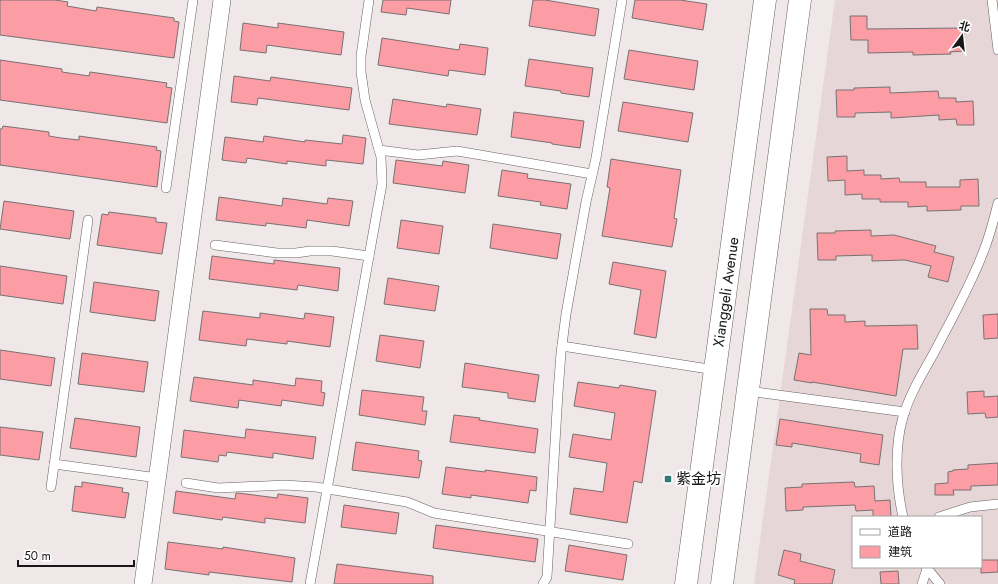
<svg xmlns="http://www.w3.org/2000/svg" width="998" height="584" font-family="Jost,'Noto Sans SC',sans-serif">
<rect width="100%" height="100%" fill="#efe7e8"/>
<path fill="#e6d6d7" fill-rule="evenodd" d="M835,0H998V584H754ZM853,517H981V567H853Z"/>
<g fill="#fc9da6" stroke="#787171">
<path d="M0,0H55L68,2L67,6L96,11L97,7L174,18V21L179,22L174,58L0,35Z"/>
<path d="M383,0H451L449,14L407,8L406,15L381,12Z"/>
<path d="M533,0H545L599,9L595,36L529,26Z"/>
<path d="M635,0H680L707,4L703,30L632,18Z"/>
<path d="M850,16H867V29L964,28V51L950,52L951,54L913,55V52L868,53V40H851Z"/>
<path d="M243,23L278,28V23L344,32L341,55L267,45L266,53L240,50Z"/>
<path d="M382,38L459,50L460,44L488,48L485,75L449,70L448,76L378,65Z"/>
<path d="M629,50L698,61L694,90L624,79Z"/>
<path d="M529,59L593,68L589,97L561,93V91L525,86Z"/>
<path d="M0,60L62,69V72L89,76L90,72L167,83L166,87L172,88L167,123L0,100Z"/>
<path d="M234,76L270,81L271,77L352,88L349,110L258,98L257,105L231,102Z"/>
<path d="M890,87V93L938,91L939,98H956V102L973,101L974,125H957L956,119L939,120V115L891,118V112L855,113V117H837L836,90H854V88Z"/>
<path d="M393,99L446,107L447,104L481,109L477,135L389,124Z"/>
<path d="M623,102L693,113L688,142L618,131Z"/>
<path d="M514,112L584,121L580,148L552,144V143L511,137Z"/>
<path d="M3,126L49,132V136L61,138L79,140V136L157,147L156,150L161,151L157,187L0,165V129H2Z"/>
<path d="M343,135L366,138L363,164L326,160V166L287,161V164L247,158L246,163L222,160L225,137L263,142L264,136L305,142V140L342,144Z"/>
<path d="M847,156V171L864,170V175H881V179L899,178L900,182H926V187H960V180L978,179L979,206H961V210L927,211V206L908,207V202H880V199H862V194L845,195V180L828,181L827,157Z"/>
<path d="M611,159L681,170L674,218L677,219L672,247L602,236L610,188L607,187Z"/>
<path d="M396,160L442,166L443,161L469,165L465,193L393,183Z"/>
<path d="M502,170L528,174L527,178L571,184L567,209L540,205L541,202L498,196Z"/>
<path d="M219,197L282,206L283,198L327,204L328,198L353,201L349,226L307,220L306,228L266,223V226L216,220Z"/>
<path d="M4,201L74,211L70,239L0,229Z"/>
<path d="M109,212L156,218V222L167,223L162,254L97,245L102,214L108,215Z"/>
<path d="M401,220L443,226L439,254L397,248Z"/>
<path d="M493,224L561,234L557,259L490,248Z"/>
<path d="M871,230V236L894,235L936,246L934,252L954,257L948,282L928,277L931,266L905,260L872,261V255L836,256V260H818L817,233H835V231Z"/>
<path d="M212,256L274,264V260L340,268L338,291L298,285L297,290L209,279Z"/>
<path d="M613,262L666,271L656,338L634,334L641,290L609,284Z"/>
<path d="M0,266L67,276L63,304L0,295Z"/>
<path d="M388,278L439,286L435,311L384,304Z"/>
<path d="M94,282L159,291L155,321L90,312Z"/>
<path d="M810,309H827L828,315H845V322L865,321V326L917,325L918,349H903L896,396L812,382V383L794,380L799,353L811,355Z"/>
<path d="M203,311L260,318V313L304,319L305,313L334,317L330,347L287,341V344L247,339L246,346L199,340Z"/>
<path d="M998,314V338L984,339L983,315Z"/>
<path d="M380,335L424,341L420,368L376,361Z"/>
<path d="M0,350L55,358L51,386L0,379Z"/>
<path d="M82,353L148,362L144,392L78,384Z"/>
<path d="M465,363L539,375L535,402L508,398V393L462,387Z"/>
<path d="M194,377L253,385V380L295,386L296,378L322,381L321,392L325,393L323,406L282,400L281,406L239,400L238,408L190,401Z"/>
<path d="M578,382L619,388L620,385L656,391L642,483L634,481L627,523L570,514L574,488L603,492L607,463L569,457L573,434L611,440L615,413L574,406Z"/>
<path d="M362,390L424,397L422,411H427L425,425L359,415Z"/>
<path d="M984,391V397L998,396V417L986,418L985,413L968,414L967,392Z"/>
<path d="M454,415L480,418L479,420L538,429L535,453L450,442Z"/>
<path d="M75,418L140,427L136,457L70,448Z"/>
<path d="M780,419L883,435L879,465L860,462L861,454L792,443V447L776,445Z"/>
<path d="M0,427L43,432L39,460L0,455Z"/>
<path d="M246,429L316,437L313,459L273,453V458L227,452L226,456L219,455L218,462L181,457L184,430L245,438Z"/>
<path d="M356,442L419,451L418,460L422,461L419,478L352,470Z"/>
<path d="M998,463V485L971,486V490H953L954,495H935V484L948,483V472L953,471V470L968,469V465Z"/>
<path d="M446,467L485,472V470L537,477L536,491L530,490L528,503L471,495V498L442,494Z"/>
<path d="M82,482L123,488L122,492L129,493L125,518L72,511L75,486L82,487Z"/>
<path d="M854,482L855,487L874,486L875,501L890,500L891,517H873V510L856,511L855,505L803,507V510L786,511L785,488L802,487V484Z"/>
<path d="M176,491L235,499L236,493H238L277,498L278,494L308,498L305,523L265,518V523L223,517L222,520L173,513Z"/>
<path d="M344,505L399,513L396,534L341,527Z"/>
<path d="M436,525L538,539L535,562L433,548Z"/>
<path d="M168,542L223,549V547L295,558L292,582L209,572V575L165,569Z"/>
<path d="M569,545L627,555L623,580L565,571Z"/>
<path d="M784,550L801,554L800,561L835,570L832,584H794L795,580L778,575Z"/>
<path d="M981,560H998V572L981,573Z"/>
<path d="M337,564L433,576V584H334Z"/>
<path d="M898,571L899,584H881L880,572Z"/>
</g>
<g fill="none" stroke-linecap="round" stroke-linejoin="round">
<g stroke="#676061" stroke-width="10">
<g id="service">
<path d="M992,0L998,50"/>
<path d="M379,150L418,155L457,151L592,174"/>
<path d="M166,188L193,0"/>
<path d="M215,245L277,253H296L310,251H332L369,256"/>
<path d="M562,346L715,370"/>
<path d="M748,391L905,412"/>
<path d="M54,464L158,478"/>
<path d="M186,483L218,488L285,485L316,487L407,502L434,513L628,544"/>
<path d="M51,487L88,220"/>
<path d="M903,517C896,486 894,448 903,417C910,393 923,373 935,351C952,318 971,285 984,250C990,235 994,219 998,203"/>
<path d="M939,517L970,507L998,504"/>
<path d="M926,567L940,584"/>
<path d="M310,584L382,184L381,157L365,100L361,72V56L369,0"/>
<path d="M543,584L547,577L558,393L561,353L566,314L586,202L596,158L622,0"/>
<path d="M922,584L927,569"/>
</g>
</g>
<g stroke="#676061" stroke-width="18">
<path id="minor" d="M143,584L222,0"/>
</g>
<g stroke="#676061" stroke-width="23">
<g id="secondary">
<path d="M686,584L765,0"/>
<path d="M722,584L800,0"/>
</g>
</g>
<use href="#service" stroke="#fff" stroke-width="9"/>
<use href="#minor" stroke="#fff" stroke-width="17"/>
<use href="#secondary" stroke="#fff" stroke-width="22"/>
</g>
<rect fill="#307975" stroke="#fff" stroke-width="1.5" x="664" y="475" width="8" height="8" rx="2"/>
<g text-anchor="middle" stroke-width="4" stroke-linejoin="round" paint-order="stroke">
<g font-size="15" fill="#191717" stroke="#fff">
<text transform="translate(726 292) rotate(-82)" y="5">Xianggeli Avenue</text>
</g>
<g font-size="15" fill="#191717" stroke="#fff" text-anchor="start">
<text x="676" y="484">紫金坊</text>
</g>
</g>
<rect x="852" y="516" width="130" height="52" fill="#ffffff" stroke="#a3a2a2"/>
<rect x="860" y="529" width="20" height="6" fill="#ffffff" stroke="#a3a2a2"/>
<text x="888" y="536" font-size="12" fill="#191717">道路</text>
<rect x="860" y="546" width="20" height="12" fill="#fc9da6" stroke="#a3a2a2"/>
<text x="888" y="556" font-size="12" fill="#191717">建筑</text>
<g transform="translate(962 36) rotate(15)" stroke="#ffffff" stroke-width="3" paint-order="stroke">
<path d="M0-3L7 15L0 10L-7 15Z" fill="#191717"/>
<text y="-6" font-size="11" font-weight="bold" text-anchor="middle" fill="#191717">北</text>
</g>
<path d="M18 560v6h116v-6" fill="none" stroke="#191717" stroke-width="2"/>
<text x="24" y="560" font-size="12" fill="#191717" stroke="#ffffff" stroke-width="3" paint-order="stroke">50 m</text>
</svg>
